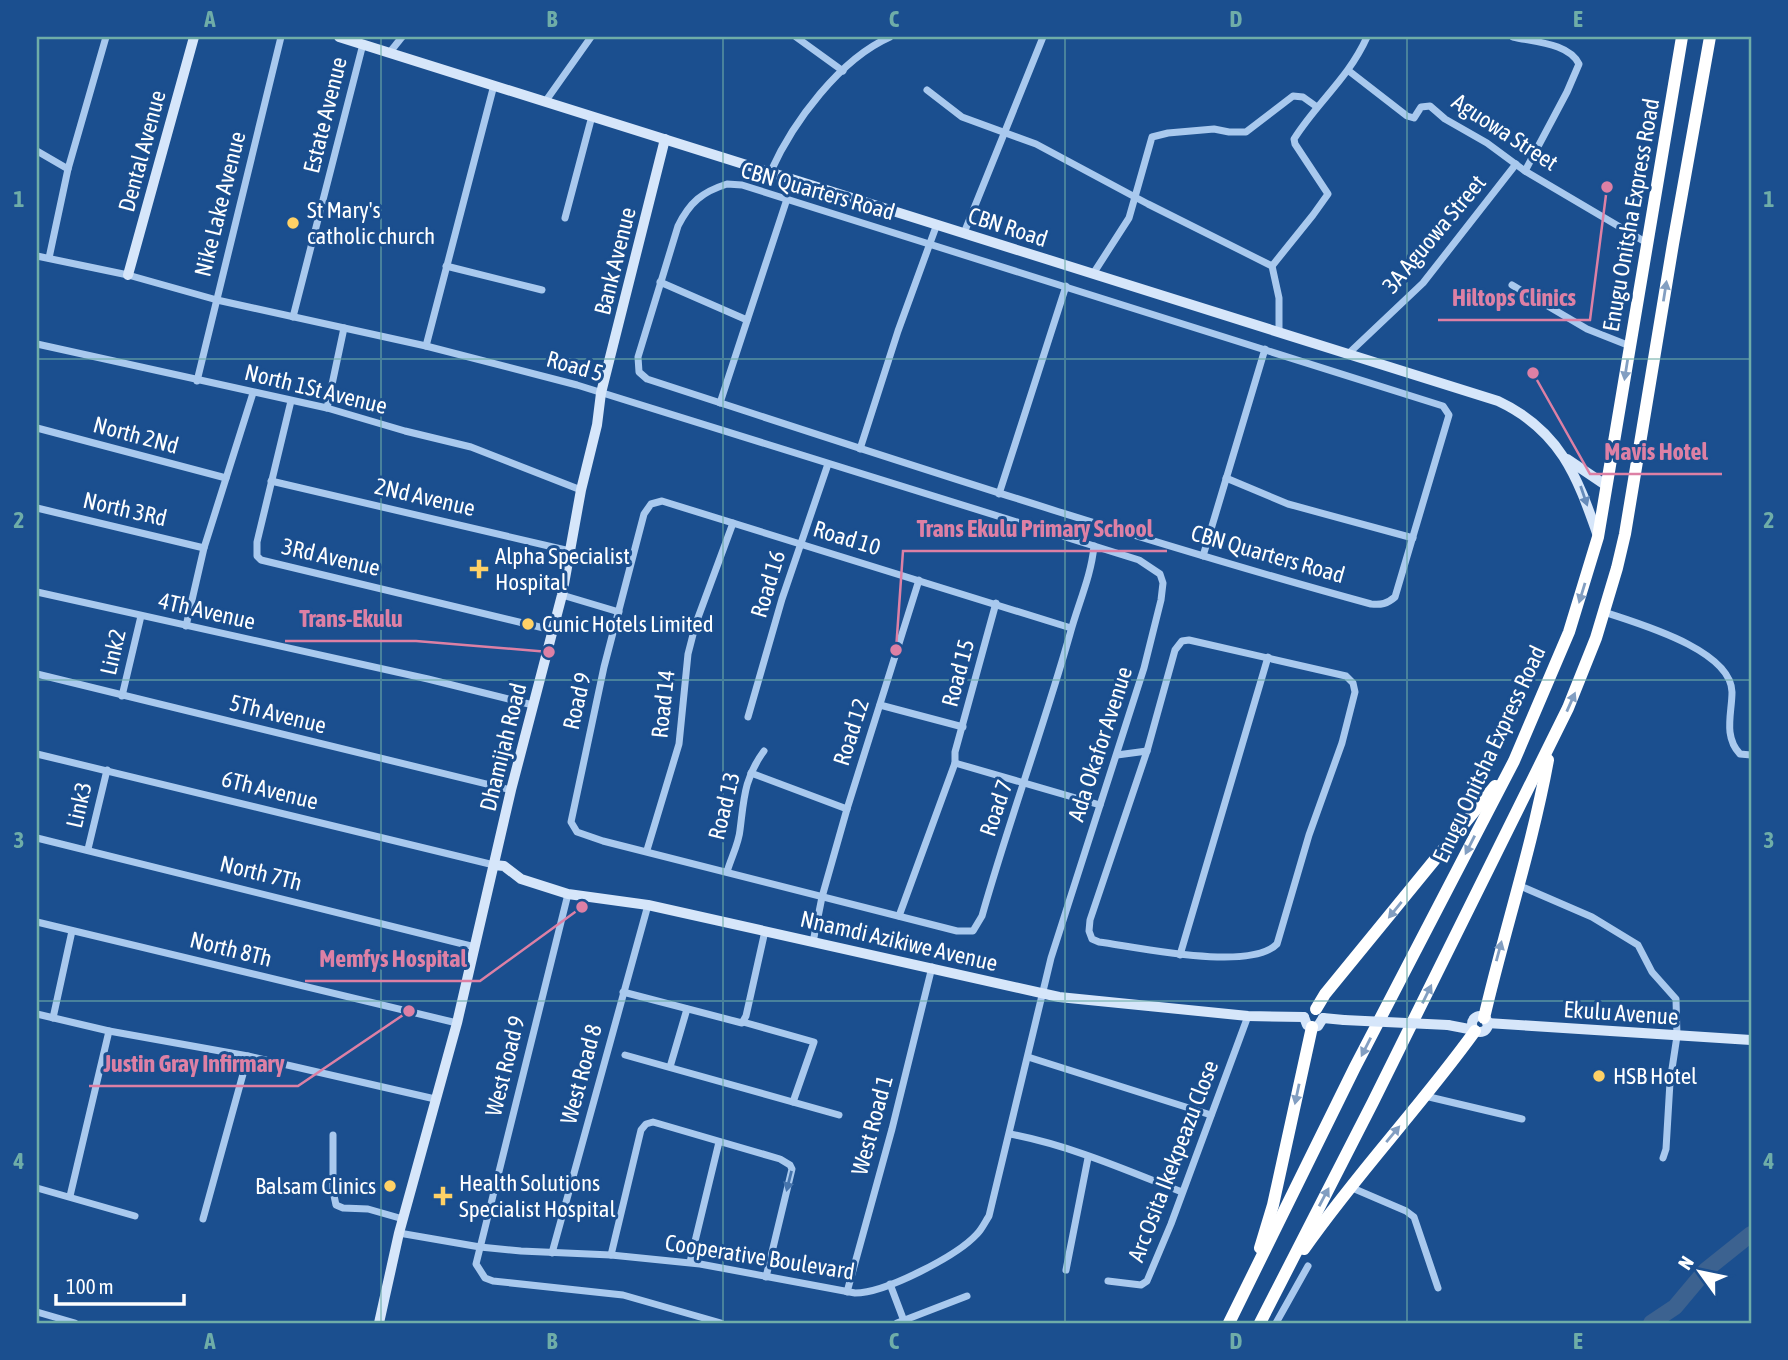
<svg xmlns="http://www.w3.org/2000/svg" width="1788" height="1360" font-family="'Asap Condensed',sans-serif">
<rect width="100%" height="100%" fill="#1b4f8f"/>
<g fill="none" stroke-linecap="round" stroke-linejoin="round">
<path stroke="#3c6290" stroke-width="16" d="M1651,1323L1675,1307L1706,1270L1751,1234"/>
<g stroke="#a9c9ee" stroke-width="7">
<path d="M796,37L843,71"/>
<path d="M1513,37C1534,42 1569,43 1579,64L1567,92L1525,171"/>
<path d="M390,52L402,37"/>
<path d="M1349,71L1407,116L1414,118L1421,107L1430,106L1445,119L1487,143L1525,171L1647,243"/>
<path d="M927,90L962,117L1036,144L1148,204L1272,266L1279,298V332"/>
<path d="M545,102L591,37"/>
<path d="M37,151L68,169"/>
<path d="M771,171C793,122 840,59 890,37"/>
<path d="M727,184L742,185L1443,406L1449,415L1395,597C1387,604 1381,605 1371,604C1127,537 887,457 647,379L639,372L638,357L678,226C690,202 702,192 727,184Z"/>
<path d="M565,218L592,116"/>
<path d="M964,233L1043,37"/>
<path d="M37,256L128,275L217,300L426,346L577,385L1139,560L1160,574L1163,583L1161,600L1144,668L1051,958L989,1216C985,1222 982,1229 977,1234C957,1256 885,1293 855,1293L700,1264L611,1255L521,1251L480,1247L399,1233"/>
<path d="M49,258L68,169L106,37"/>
<path d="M446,266L542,290"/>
<path d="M1272,266L1313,215L1328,194L1295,144L1294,139C1318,101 1348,79 1367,37"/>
<path d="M1093,274L1129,218L1152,137L1168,133L1214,129L1229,132H1246L1293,96L1303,97L1317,107"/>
<path d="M660,282L747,320"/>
<path d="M1512,285L1587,329L1630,346"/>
<path d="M293,317L363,44"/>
<path d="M37,344L327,408L405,431L471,447L581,490"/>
<path d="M426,346L494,85"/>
<path d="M1348,354L1423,283L1516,164"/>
<path d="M197,381L281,37"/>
<path d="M291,401L257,542V556L261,560L552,630"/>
<path d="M720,403L787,199"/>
<path d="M327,408L344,328"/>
<path d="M37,428L226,478"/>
<path d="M860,449L898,331L937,224"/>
<path d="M1226,478L1288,504L1413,538"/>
<path d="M271,481L570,551"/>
<path d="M999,494L1066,286"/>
<path d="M37,508L204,548"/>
<path d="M1203,556L1265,349"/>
<path d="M37,592L428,679L533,705"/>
<path d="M562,595L619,612"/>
<path d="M1604,612C1636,623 1731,649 1732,692C1732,713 1723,736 1740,754L1751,755"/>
<path d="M186,626L204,548L253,393"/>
<path d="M1071,628L662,501L651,504L644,514L604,667L571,822L577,832L603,841L957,931H973L982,916C1009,821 1043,729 1070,634C1078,604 1091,577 1094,546"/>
<path d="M1189,640L1346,676L1353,683L1355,692L1342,743L1309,835L1277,944C1250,972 1137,947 1099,942L1092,939L1089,931L1090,920L1147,751L1175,650L1182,641Z"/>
<path d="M37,674L511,790"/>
<path d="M122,696L141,616"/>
<path d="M880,705L963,727"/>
<path d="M748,717L782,599L828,464"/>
<path d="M37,754L494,865"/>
<path d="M1117,755L1147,751"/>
<path d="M955,763L1100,805"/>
<path d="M751,773L847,809"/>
<path d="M37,838L475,947"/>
<path d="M88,849L107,770"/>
<path d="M647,850L679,744L688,654L696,623L733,523"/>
<path d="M727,872C731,858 739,843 740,830C744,799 744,778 764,751"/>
<path d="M1525,888L1592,917L1638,945L1652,972L1676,999L1677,1036L1670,1082L1666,1149L1663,1158"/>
<path d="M568,894L476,1264L485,1278L493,1281L623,1295L721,1323"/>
<path d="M899,916L955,763V752L996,603"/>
<path d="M37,922L457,1023"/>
<path d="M813,942L822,897L847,809L919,580"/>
<path d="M1180,955L1268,657"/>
<path d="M623,992L742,1023L746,1016L765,931"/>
<path d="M37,1014L109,1031L248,1056L435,1099"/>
<path d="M53,1018L72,931"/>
<path d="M743,1022L814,1042L793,1102"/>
<path d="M625,1055L839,1115"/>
<path d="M1028,1057L1211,1115"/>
<path d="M670,1067L687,1009"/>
<path d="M1425,1096L1522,1119"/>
<path d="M1010,1134C1069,1145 1126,1170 1182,1192"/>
<path d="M333,1135V1191L336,1205L343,1208L368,1209L403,1219"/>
<path d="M1350,1187L1406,1211L1414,1217L1438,1288"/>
<path d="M37,1188L135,1216"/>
<path d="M70,1196L109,1031"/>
<path d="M203,1219L248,1056"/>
<path d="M552,1253L648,905"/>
<path d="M611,1255L641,1130L646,1124L653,1122L780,1159L790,1165L792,1169L766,1277"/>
<path d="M690,1262L719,1142"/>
<path d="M1066,1270L1088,1158"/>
<path d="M1108,1281L1141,1285L1147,1281L1171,1224L1248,1016"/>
<path d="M890,1284L904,1321"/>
<path d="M847,1292L892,1129L932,967"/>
<path d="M37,1312L75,1323"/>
<path d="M897,1323L967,1296"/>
<path d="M1276,1323L1308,1266"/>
</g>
<g stroke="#d6e6fa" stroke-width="10">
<path d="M339,37L1498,401C1560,430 1577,476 1598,536"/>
<path d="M128,275L194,37"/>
<path d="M1567,459L1607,486"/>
<path d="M494,865L504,866L521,879L568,894L648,905L1059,997L1248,1016L1304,1017"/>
<circle cx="1480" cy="1024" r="8"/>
<path d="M1304,1017L1307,1025L1312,1027L1318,1026L1323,1018"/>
<path d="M1323,1018L1344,1020"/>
<path d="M1487,1023L1751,1040"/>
<path d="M1448,1025L1474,1030"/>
<path d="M379,1323L399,1233L457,1023L511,790L562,595L581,490L597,425L601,393L665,139"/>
</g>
<g stroke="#fff" stroke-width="12">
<path d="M1316,1009L1325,994L1495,786"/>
<path d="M1484,1018C1504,932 1532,847 1548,760"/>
<path d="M1260,1248L1273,1205L1312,1027"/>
<path d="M1304,1249C1357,1173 1421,1106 1475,1031"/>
<path d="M1229,1323L1355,1067L1514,761L1569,632L1598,537L1682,37"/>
<path d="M1260,1323L1373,1102L1568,708L1596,638L1617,568L1625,534L1673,244L1710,37"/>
</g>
<path stroke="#d6e6fa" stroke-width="10" d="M1344,1020L1448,1025"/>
</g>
<defs><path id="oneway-solid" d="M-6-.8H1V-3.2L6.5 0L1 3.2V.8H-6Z" transform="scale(1.75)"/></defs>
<g fill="#829ec1">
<use href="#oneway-solid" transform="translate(1665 291) rotate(-81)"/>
<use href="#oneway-solid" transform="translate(1626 370) rotate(99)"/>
<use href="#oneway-solid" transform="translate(1582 593) rotate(107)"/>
<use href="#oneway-solid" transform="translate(1571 702) rotate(-66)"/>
<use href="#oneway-solid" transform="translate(1470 845) rotate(117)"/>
<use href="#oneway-solid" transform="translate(1395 910) rotate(129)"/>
<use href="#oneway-solid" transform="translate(1499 951) rotate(-75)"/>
<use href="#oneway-solid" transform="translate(1427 994) rotate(-64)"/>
<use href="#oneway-solid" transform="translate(1366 1047) rotate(117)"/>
<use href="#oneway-solid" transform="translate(1297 1094) rotate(102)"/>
<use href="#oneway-solid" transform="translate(1393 1134) rotate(-50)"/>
<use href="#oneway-solid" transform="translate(1324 1197) rotate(-62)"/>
</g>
<use fill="#668bba" href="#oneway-solid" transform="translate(1584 496) rotate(71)"/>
<use fill="#4674ac" href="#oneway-solid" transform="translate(789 1181) rotate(104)"/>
<path fill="none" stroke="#6fada8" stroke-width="2" stroke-opacity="0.55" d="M381,37V1323M723,37V1323M1065,37V1323M1407,37V1323M37,359H1751M37,680H1751M37,1001H1751"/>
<g fill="#ffd166" stroke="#1b4f8f" stroke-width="2.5">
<circle cx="293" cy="223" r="7"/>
<path d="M475.5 558.5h7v7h7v7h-7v7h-7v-7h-7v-7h7z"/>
<circle cx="528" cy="624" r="7"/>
<circle cx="1599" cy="1076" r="7"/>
<circle cx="390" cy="1186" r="7"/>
<path d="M439.5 1185.5h7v7h7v7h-7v7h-7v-7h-7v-7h7z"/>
</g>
<g text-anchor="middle" stroke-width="6" stroke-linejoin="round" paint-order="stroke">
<g font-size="23" fill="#fff" stroke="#1b4f8f">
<text transform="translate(325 115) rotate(-76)" y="8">Estate Avenue</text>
<text transform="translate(1505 132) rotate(33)" y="8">Aguowa Street</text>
<text transform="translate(142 151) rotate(-75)" y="8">Dental Avenue</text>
<text transform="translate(818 191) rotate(16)" y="8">CBN Quarters Road</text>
<text transform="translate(220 204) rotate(-76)" y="8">Nike Lake Avenue</text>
<text transform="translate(1631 215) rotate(-80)" y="8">Enugu Onitsha Express Road</text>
<text transform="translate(1008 227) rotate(18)" y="8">CBN Road</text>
<text transform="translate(1434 234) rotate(-50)" y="8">3A Aguowa Street</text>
<text transform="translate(615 261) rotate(-76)" y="8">Bank Avenue</text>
<text transform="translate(575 366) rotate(16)" y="8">Road 5</text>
<text transform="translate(316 389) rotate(14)" y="8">North 1St Avenue</text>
<text transform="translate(136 435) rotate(15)" y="8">North 2Nd</text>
<text transform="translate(425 497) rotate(13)" y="8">2Nd Avenue</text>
<text transform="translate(125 509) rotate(13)" y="8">North 3Rd</text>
<text transform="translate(847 538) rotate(17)" y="8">Road 10</text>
<text transform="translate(1268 554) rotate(16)" y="8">CBN Quarters Road</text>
<text transform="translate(331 557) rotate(13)" y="8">3Rd Avenue</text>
<text transform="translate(768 584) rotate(-73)" y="8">Road 16</text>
<text transform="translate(207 611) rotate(13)" y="8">4Th Avenue</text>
<text transform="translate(113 652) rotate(-77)" y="8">Link2</text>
<text transform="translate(958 673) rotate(-75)" y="8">Road 15</text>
<text transform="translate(577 701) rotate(-77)" y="8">Road 9</text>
<text transform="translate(663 704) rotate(-84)" y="8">Road 14</text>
<text transform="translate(278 714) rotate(14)" y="8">5Th Avenue</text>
<text transform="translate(851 732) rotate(-72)" y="8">Road 12</text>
<text transform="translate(1100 744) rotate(-72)" y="8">Ada Okafor Avenue</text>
<text transform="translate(503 747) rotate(-76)" y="8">Dhamijah Road</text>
<text transform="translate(1489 754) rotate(-65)" y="8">Enugu Onitsha Express Road</text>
<text transform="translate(270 790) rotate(14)" y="8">6Th Avenue</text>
<text transform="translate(79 805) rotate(-77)" y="8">Link3</text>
<text transform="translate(724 806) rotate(-76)" y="8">Road 13</text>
<text transform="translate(996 808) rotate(-71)" y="8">Road 7</text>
<text transform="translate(261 873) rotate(14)" y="8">North 7Th</text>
<text transform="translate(899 941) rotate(13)" y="8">Nnamdi Azikiwe Avenue</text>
<text transform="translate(231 949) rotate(14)" y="8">North 8Th</text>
<text transform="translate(1621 1013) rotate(4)" y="8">Ekulu Avenue</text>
<text transform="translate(505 1066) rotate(-76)" y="8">West Road 9</text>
<text transform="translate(581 1074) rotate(-75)" y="8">West Road 8</text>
<text transform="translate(872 1125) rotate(-75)" y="8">West Road 1</text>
<text transform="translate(1173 1161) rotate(-69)" y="8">Arc Osita Ikekpeazu Close</text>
<text transform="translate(760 1257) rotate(9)" y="8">Cooperative Boulevard</text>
</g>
<g font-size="23" fill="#fff" stroke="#1b4f8f" text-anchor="start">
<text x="307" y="218">St Mary's<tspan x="307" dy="26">catholic church</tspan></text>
<text x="495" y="564">Alpha Specialist<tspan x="495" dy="26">Hospital</tspan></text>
<text x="542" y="632">Cunic Hotels Limited</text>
<text x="1613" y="1084">HSB Hotel</text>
<text x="459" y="1191">Health Solutions<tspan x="459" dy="26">Specialist Hospital</tspan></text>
<text x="376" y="1194" text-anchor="end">Balsam Clinics</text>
</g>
</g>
<path fill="none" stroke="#dd80a5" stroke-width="2.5" d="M1607 187L1590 320H1438M1533 373L1590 474H1722M896 650L903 551H1167M549 652L416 641H285M582 907L480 981H305M409 1011L298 1086H89"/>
<g fill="#dd80a5" stroke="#1b4f8f" stroke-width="2.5">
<circle cx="1607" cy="187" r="7"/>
<circle cx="1533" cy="373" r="7"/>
<circle cx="896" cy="650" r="7"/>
<circle cx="549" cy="652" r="7"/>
<circle cx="582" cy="907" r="7"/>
<circle cx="409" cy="1011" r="7"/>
</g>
<g font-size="24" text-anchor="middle" font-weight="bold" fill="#dd80a5" stroke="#1b4f8f" stroke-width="6" stroke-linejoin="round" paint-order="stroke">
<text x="1514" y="306">Hiltops Clinics</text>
<text x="1656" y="460">Mavis Hotel</text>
<text x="1035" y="537">Trans Ekulu Primary School</text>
<text x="351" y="627">Trans-Ekulu</text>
<text x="393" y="967">Memfys Hospital</text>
<text x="194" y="1072">Justin Gray Infirmary</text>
</g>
<rect width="1788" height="1360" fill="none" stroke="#1b4f8f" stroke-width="77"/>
<g transform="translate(1700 1272) rotate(303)" stroke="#1b4f8f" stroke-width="5" paint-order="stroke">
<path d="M0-5L12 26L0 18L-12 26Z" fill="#ffffff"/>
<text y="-10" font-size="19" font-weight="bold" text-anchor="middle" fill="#ffffff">N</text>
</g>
<path d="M56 1294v10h128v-10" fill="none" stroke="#ffffff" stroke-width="3.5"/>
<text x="66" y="1294" font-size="21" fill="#ffffff" stroke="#1b4f8f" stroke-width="5" paint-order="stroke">100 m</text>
<rect x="38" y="38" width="1712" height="1284" fill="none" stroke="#6fada8" stroke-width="2.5"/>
<g font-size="23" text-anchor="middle" font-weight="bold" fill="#6fada8">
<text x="210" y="27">A</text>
<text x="552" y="27">B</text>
<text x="894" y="27">C</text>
<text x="1236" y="27">D</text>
<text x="1578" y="27">E</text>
<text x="19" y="207">1</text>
<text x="1769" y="207">1</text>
<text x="19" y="528">2</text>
<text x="1769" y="528">2</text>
<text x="19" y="848">3</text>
<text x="1769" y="848">3</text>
<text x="19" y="1169">4</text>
<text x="1769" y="1169">4</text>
<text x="210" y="1349">A</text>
<text x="552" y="1349">B</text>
<text x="894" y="1349">C</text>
<text x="1236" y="1349">D</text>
<text x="1578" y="1349">E</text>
</g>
</svg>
